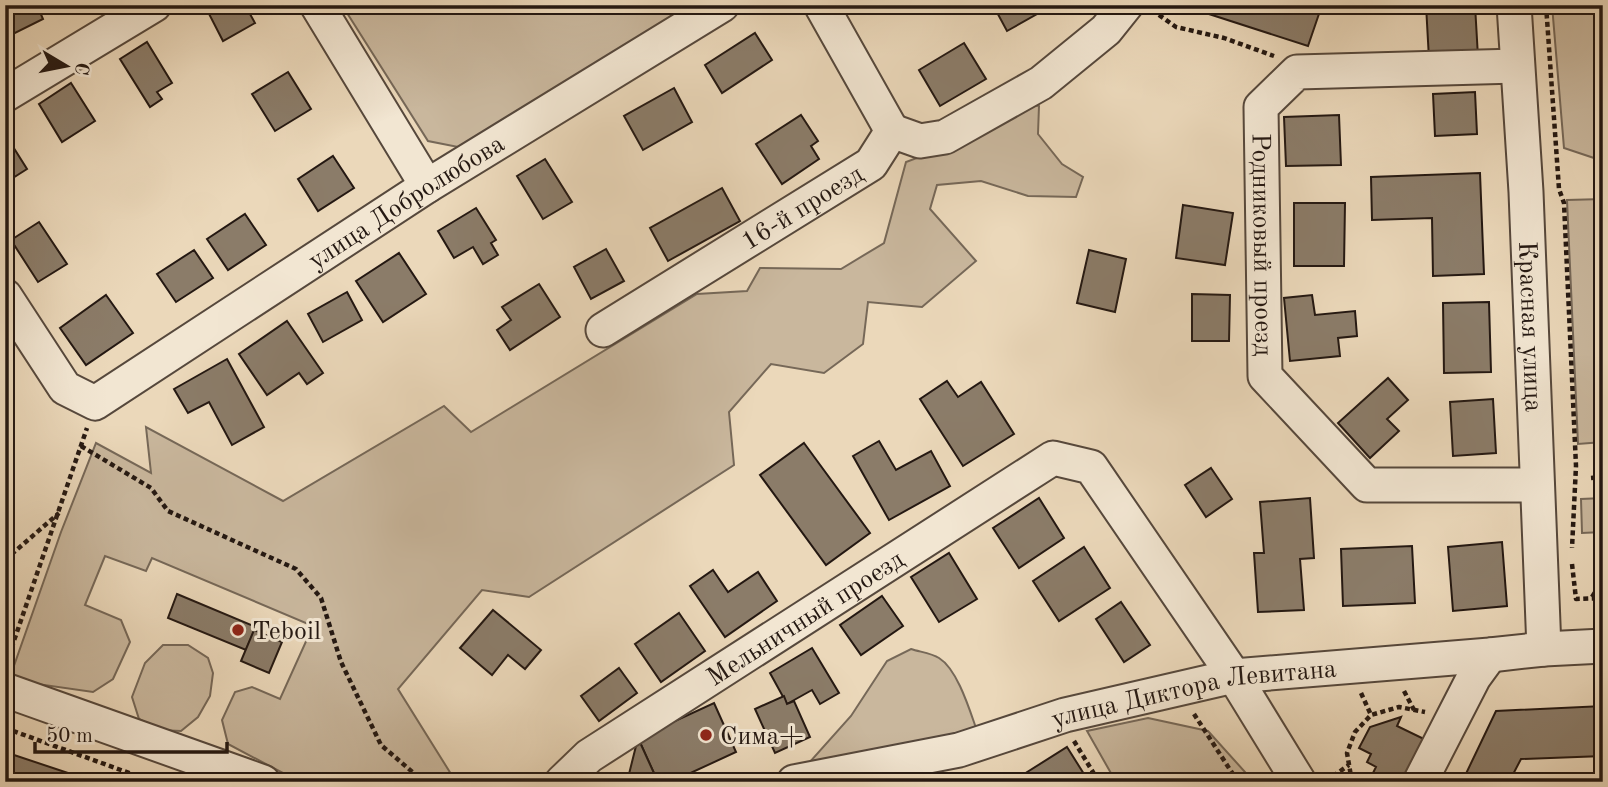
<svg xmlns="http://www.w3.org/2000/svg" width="1608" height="787" font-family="'Old Standard TT',serif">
<rect width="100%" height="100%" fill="#ebd8ba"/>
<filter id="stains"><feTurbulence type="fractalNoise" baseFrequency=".00286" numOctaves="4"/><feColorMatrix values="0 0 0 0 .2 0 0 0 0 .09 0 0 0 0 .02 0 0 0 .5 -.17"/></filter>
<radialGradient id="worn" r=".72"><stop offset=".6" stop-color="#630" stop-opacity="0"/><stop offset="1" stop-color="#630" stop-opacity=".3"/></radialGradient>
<g fill="#c9b79d" stroke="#766858" stroke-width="2">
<path d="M342,5H691L458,147L428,141Z"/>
<path d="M1552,5H1603V161L1564,148Z"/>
<path d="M1025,104L1039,106L1038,134L1062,164L1083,177L1076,197L1028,196L981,181L937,185L930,209L976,261L922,307L868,302L863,344L824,373L771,364L729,412L734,465L529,597L482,590L398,689L456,782H300L228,744L222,720L235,692L252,687L280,699L313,626L152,558L146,571L105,556L85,605L121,620L130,642L113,679L93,692L9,680L61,532L96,443L151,473L146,427L283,501L444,406L471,432L697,294L747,291L760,268L841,269L884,243L906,162L978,135Z"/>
<path d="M1603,199V442L1578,444L1567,200Z"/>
<path d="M1603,498V532L1582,533L1581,499Z"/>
<path d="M163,645H188L208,658L213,673L210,696L198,717L181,731L159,730L139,719L132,697L145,663Z"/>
<path d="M911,649C920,652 931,653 939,658C957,669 969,708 976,728L800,773L851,716L887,661Z"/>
<path d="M1148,718L1208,731L1254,782H1116L1087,731Z"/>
</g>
<g fill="#8b7c69" stroke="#241812" stroke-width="2">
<path d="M5,5H37L43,19L11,35L5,24Z"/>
<path d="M216,5H245L255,23L223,41L207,10Z"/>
<path d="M993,5H1053L1007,31Z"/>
<path d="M1181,5H1322L1308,46Z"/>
<path d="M1426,5H1475L1478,57L1429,59Z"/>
<path d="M755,33L772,60L722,93L705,65Z"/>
<path d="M147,42L172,83L157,92L162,99L150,107L120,59Z"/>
<path d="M964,43L986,79L940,106L919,70Z"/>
<path d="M288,72L311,109L275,131L252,94Z"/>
<path d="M71,83L95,121L62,142L39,104Z"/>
<path d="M674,88L692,122L643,150L624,116Z"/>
<path d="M1475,92L1477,134L1435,136L1433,94Z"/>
<path d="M801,115L818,141L811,146L819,159L782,184L756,144Z"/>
<path d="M1339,115L1341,165L1286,166L1284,117Z"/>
<path d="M5,134L27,169L5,183Z"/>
<path d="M333,156L354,188L318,211L298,179Z"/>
<path d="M545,159L572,202L543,219L517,176Z"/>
<path d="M1480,173L1484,274L1433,276L1432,218L1372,220L1371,177Z"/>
<path d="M722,188L740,221L668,261L650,228Z"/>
<path d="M1294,203H1345L1344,266H1294Z"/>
<path d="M1183,205L1233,213L1225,265L1176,258Z"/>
<path d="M476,208L496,240L491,243L498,255L483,264L473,247L454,258L438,231Z"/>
<path d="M245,214L266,245L228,270L207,239Z"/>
<path d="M39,222L67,264L38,282L11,240Z"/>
<path d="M606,249L624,281L591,299L574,267Z"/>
<path d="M194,250L213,278L176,302L157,274Z"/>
<path d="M1089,250L1126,259L1115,312L1077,303Z"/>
<path d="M399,253L426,294L383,322L356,281Z"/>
<path d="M539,284L560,317L510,350L497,330L511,320L502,307Z"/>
<path d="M347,292L362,320L323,342L308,314Z"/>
<path d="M1192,294L1230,295L1229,341H1192Z"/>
<path d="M106,295L133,333L86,365L60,328Z"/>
<path d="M1312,295L1315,315L1355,311L1357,336L1338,338L1340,356L1290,361L1284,298Z"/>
<path d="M1489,302L1491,372L1444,373L1443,303Z"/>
<path d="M287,321L323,373L307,384L299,373L267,395L239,354Z"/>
<path d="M227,359L264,427L232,445L209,402L188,413L174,389Z"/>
<path d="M1388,378L1408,400L1387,419L1399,431L1370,458L1338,423Z"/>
<path d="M947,381L958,397L981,382L1014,434L963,466L920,399Z"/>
<path d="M1493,399L1496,453L1453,456L1450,402Z"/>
<path d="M879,441L896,470L931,451L950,486L889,520L853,456Z"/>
<path d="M804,443L870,533L826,565L760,475Z"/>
<path d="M1211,468L1232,499L1206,517L1185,485Z"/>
<path d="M1039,498L1064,538L1019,568L993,528Z"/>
<path d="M1310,498L1314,558L1300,559L1304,610L1258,612L1254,553H1264L1260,502Z"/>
<path d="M1502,542L1507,606L1453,611L1448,547Z"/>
<path d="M1412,546L1415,603L1343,606L1341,549Z"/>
<path d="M1084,547L1110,588L1059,621L1033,581Z"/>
<path d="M949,553L977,599L939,622L911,577Z"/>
<path d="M713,570L728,592L758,572L777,601L725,637L690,586Z"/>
<path d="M177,594L256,627L246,650L168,618Z"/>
<path d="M882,596L903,626L861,655L840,625Z"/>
<path d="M1121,602L1150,645L1124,662L1096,619Z"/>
<path d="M493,610L541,650L525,669L508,655L492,675L460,648Z"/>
<path d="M679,613L705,651L661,682L635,644Z"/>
<path d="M254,630L282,642L269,673L241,661Z"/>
<path d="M812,648L839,693L820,704L812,690L787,704L770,673Z"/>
<path d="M619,668L637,693L599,721L581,696Z"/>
<path d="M784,696L787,704L794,701L810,737L775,753L755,709Z"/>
<path d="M714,703L736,752L671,782H658L638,738Z"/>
<path d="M1603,706V756L1521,759L1509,782H1462L1496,711Z"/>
<path d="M1401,717L1397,726L1426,740L1405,782H1376L1370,779L1376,767L1367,762L1371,754L1359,748L1370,727Z"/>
<path d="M638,738L658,782H634L629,774Z"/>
<path d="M1067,747L1089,782H1013L1024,774Z"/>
<path d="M5,752L86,779L94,782H5Z"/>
</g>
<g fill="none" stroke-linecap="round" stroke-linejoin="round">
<g stroke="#56483c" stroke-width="37">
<g id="minor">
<path d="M317,5L427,186"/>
<path d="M821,5L892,131"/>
<path id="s1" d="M1514,5L1526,192L1544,649"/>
<path id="s2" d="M1517,66L1297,72L1261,107L1265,376L1367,485H1537"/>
<path d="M5,95L154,5"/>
<path d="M892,131L920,141L945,137L1041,83L1106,30L1126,5"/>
<path id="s3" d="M5,296L65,388L95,403L427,186L722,5"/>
<path id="s4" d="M603,330L871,164L892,131"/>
<path d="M5,690L263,782"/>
<path id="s5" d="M562,782L589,756L1053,458L1091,467L1234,676L1299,782"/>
<path id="s6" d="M794,782L959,750L1065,715L1234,676L1490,655L1544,649L1603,646"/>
<path d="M1420,782L1474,677L1490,655"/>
</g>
</g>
<g stroke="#241812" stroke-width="4.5" stroke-dasharray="5 3.5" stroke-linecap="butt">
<path d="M1546,5L1559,189L1564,203L1576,466L1572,548"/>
<path d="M1152,10L1176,27L1224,38L1274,56"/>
<path d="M81,446L151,488L168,511L296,569L321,598L341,662L381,745L424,782"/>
<path d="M1591,478L1603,477"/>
<path d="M5,560L59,513"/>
<path d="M1572,564L1576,599L1603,598"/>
<path d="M1592,597L1603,580"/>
<path d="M6,664L87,428"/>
<path d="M1404,691L1414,710"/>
<path d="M1361,693L1371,715"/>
<path d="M1194,714L1238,782"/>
<path d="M5,728L154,782"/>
<path d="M1074,741L1099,782"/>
<path d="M1326,781L1349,765"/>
<path d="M1352,782L1347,753L1355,732L1371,715L1399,707L1425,712"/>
</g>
<use href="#minor" stroke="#f2e6d2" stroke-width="33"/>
</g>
<g fill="#8f2418" stroke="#f2e6d2" stroke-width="2.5">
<circle cx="238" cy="630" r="7"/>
<circle cx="706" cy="735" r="7"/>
</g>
<g text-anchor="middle" stroke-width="6" stroke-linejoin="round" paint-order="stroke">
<g font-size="26" fill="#241812" stroke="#f2e6d2">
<text dy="9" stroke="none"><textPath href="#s3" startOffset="514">улица Добролюбова</textPath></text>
<text dy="9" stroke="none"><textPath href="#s4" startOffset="234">16-й проезд</textPath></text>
<text dy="9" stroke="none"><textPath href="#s2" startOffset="408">Родниковый проезд</textPath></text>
<text dy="9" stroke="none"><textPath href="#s1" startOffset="322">Красная улица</textPath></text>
<text dy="9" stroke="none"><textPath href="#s5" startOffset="294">Мельничный проезд</textPath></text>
<text dy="9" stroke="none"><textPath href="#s6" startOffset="411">улица Диктора Левитана</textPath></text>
</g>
<g font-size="26" fill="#241812" stroke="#f2e6d2" text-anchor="start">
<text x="252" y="639">Teboil</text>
<text x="720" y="744">Сима+</text>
</g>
</g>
<rect width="1608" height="787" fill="none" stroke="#ebd8ba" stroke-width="28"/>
<rect x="7" y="7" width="1594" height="773" fill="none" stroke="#241812" stroke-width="3.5"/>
<rect x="14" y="14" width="1580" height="759" fill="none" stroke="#241812" stroke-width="2"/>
<g transform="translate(66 66) rotate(100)" stroke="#f2e6d2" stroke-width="5" paint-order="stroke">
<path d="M0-5L12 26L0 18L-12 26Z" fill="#241812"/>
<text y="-10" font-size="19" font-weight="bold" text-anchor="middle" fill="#241812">С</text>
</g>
<path d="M35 742v10h192v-10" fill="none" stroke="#241812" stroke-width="3.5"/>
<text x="46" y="742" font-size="21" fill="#241812" stroke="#f2e6d2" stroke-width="5" paint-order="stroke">50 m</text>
<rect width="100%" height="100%" filter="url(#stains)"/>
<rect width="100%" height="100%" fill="url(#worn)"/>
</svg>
